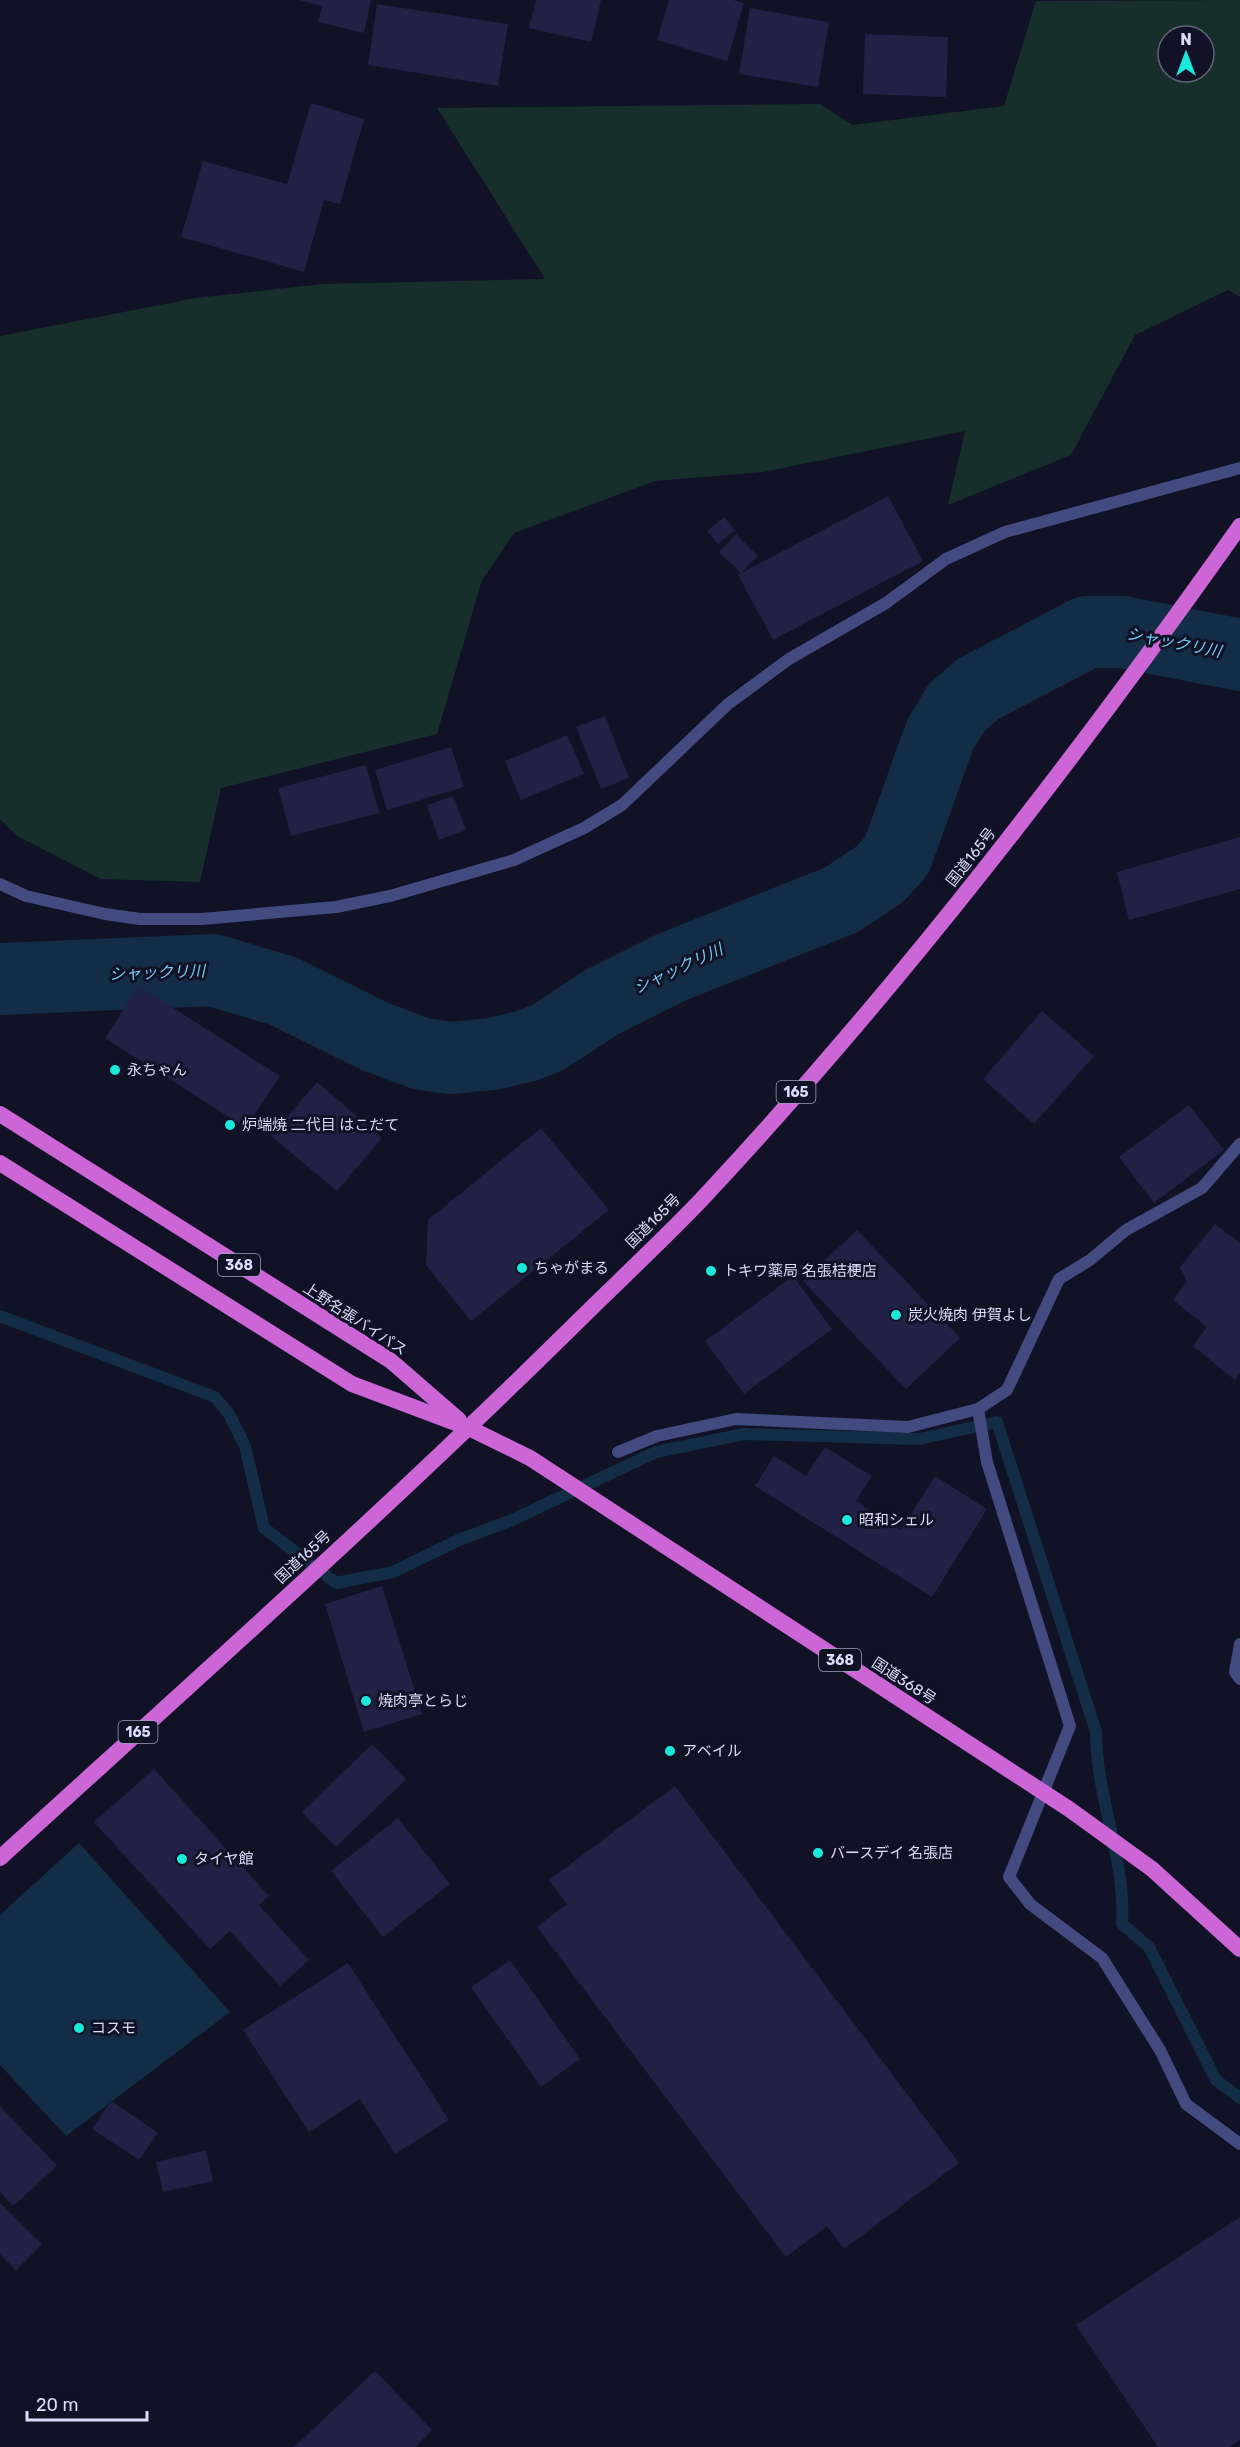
<svg xmlns="http://www.w3.org/2000/svg" width="1240" height="2447" font-family="Rubik,'Noto Sans JP',sans-serif">
<rect width="100%" height="100%" fill="#121226"/>
<path fill="#162f2a" fill-rule="evenodd" d="M1240,0V297L1228,290L1135,335L1071,455L948,505L965,431L763,472L655,481L514,533L482,580L437,734L221,788L200,882L101,879L17,836L0,819V336L196,298L323,284L545,279L437,108L820,104L853,125L1004,106L1036,1ZM1168,36H1204V72H1168Z"/>
<path fill="#122d45" d="M79,1843L230,2012L66,2136L0,2065V1915Z"/>
<g fill="none" stroke-linecap="round" stroke-linejoin="round">
<path stroke="#122d45" stroke-width="12" d="M0,1316L215,1397L229,1414L245,1446L264,1528L336,1583L393,1572L461,1539L510,1521L656,1452L744,1434L919,1439L997,1422L1096,1732C1096,1797 1126,1860 1122,1924L1149,1947L1216,2080L1240,2098"/>
<path stroke="#122d45" stroke-width="72" d="M0,979L213,970L283,991L374,1036L422,1054L451,1058L493,1054L526,1046L547,1038L602,1002L672,967L841,900L880,874L897,855L940,735L956,708L978,689L1087,632H1123L1240,655"/>
</g>
<g fill="#212045">
<path d="M299,0H371L364,33L318,22L322,6Z"/>
<path d="M536,0H601L591,42L529,28Z"/>
<path d="M669,0H733L744,3L727,61L657,40Z"/>
<path d="M377,4L508,24L498,86L368,65Z"/>
<path d="M750,8L829,22L818,87L739,74Z"/>
<path d="M865,34L948,37L946,97L863,94Z"/>
<path d="M311,103L364,119L340,204L324,200L304,272L181,237L203,161L287,184Z"/>
<path d="M888,496L923,561L773,640L738,575L741,573L719,552L736,534L758,556L741,573Z"/>
<path d="M724,517L735,530L718,544L707,531Z"/>
<path d="M605,716L629,778L601,789L576,727Z"/>
<path d="M567,735L584,774L521,800L505,761Z"/>
<path d="M451,747L464,787L387,810L375,770Z"/>
<path d="M366,765L379,813L291,836L278,788Z"/>
<path d="M453,796L466,830L439,840L427,805Z"/>
<path d="M1240,837V889L1129,920L1117,872Z"/>
<path d="M139,986L280,1076L246,1128L105,1038Z"/>
<path d="M1042,1011L1094,1056L1034,1124L983,1079Z"/>
<path d="M317,1082L382,1138L337,1191L271,1136Z"/>
<path d="M1189,1105L1224,1150L1154,1203L1119,1157Z"/>
<path d="M541,1128L609,1210L471,1321L426,1265L428,1220Z"/>
<path d="M1215,1224L1240,1243V1373L1235,1380L1193,1346L1207,1327L1173,1300L1187,1282L1180,1267Z"/>
<path d="M857,1230L960,1338L906,1389L803,1281Z"/>
<path d="M793,1276L832,1329L744,1394L705,1341Z"/>
<path d="M825,1447L872,1476L856,1501L901,1530L935,1476L987,1509L932,1597L755,1486L774,1456L806,1476Z"/>
<path d="M382,1586L422,1714L364,1732L325,1604Z"/>
<path d="M372,1744L406,1779L336,1847L302,1812Z"/>
<path d="M154,1769L269,1896L259,1905L309,1960L280,1986L230,1931L210,1949L94,1822Z"/>
<path d="M675,1786L959,2163L844,2249L827,2226L786,2257L537,1927L567,1904L549,1880Z"/>
<path d="M398,1818L450,1884L383,1937L331,1871Z"/>
<path d="M510,1960L580,2059L541,2087L471,1987Z"/>
<path d="M348,1963L449,2120L395,2154L360,2099L309,2132L243,2030Z"/>
<path d="M111,2101L158,2133L139,2160L92,2129Z"/>
<path d="M0,2106L57,2166L13,2206L0,2192Z"/>
<path d="M206,2150L213,2181L163,2192L156,2162Z"/>
<path d="M0,2203L42,2244L16,2270L0,2254Z"/>
<path d="M1240,2217V2440L1230,2447H1158L1076,2325Z"/>
<path d="M375,2371L432,2430L415,2447H294Z"/>
</g>
<g fill="none" stroke-linecap="round" stroke-linejoin="round">
<path stroke="#424a80" stroke-width="12" d="M618,1452L657,1436L736,1419L908,1427L978,1409"/>
<g stroke="#424a80" stroke-width="12">
<path d="M0,884L26,896L105,914L140,919H202L336,907L390,896L514,860L584,828L622,805L728,704L789,659L886,603L946,559L1005,532L1240,468"/>
<path d="M1240,1144L1202,1188L1126,1230L1090,1260L1059,1279L1007,1390L978,1409L987,1462L1070,1726L1009,1877L1030,1904L1102,1958L1160,2050L1186,2104L1240,2144"/>
<path d="M1240,1644L1235,1672L1240,1679"/>
</g>
<g stroke="#cc66d7" stroke-width="16">
<path d="M0,1114L391,1361L459,1420"/>
<path d="M0,1163L352,1384L469,1428L530,1458L1069,1809L1152,1869L1240,1949"/>
<path d="M0,1858C190,1685 382,1514 565,1334C610,1289 658,1245 702,1199C898,989 1074,761 1240,526"/>
</g>
</g>
<g fill="#19e9db" stroke="#121226" stroke-width="2">
<circle cx="115" cy="1070" r="6"/>
<circle cx="230" cy="1125" r="6"/>
<circle cx="522" cy="1268" r="6"/>
<circle cx="711" cy="1271" r="6"/>
<circle cx="896" cy="1315" r="6"/>
<circle cx="847" cy="1520" r="6"/>
<circle cx="366" cy="1701" r="6"/>
<circle cx="670" cy="1751" r="6"/>
<circle cx="818" cy="1853" r="6"/>
<circle cx="182" cy="1859" r="6"/>
<circle cx="79" cy="2028" r="6"/>
</g>
<g text-anchor="middle" stroke-width="6" stroke-linejoin="round" paint-order="stroke">
<g fill="#121226" stroke="#9e9fbb" stroke-width="1.5">
<rect x="776.5" y="1081" width="39" height="22" rx="4.5"/>
<rect x="218" y="1254" width="42" height="22" rx="4.5"/>
<rect x="819" y="1649" width="42" height="22" rx="4.5"/>
<rect x="118.5" y="1721" width="39" height="22" rx="4.5"/>
</g>
<g font-size="14" font-weight="bold" fill="#dadcfb">
<text x="796" y="1097">165</text>
<text x="239" y="1270">368</text>
<text x="840" y="1665">368</text>
<text x="138" y="1737">165</text>
</g>
<g font-size="15" fill="#dadcfb" stroke="#121226">
<text transform="translate(971 857) rotate(-52)" y="5">国道165号</text>
<text transform="translate(653 1221) rotate(-45)" y="5">国道165号</text>
<text transform="translate(355 1319) rotate(33)" y="5">上野名張バイパス</text>
<text transform="translate(303 1557) rotate(-43)" y="5">国道165号</text>
<text transform="translate(904 1681) rotate(33)" y="5">国道368号</text>
</g>
<g font-size="15" fill="#dadcfb" stroke="#121226" text-anchor="start">
<text x="127" y="1075">永ちゃん</text>
<text x="242" y="1130">炉端焼 二代目 はこだて</text>
<text x="534" y="1273">ちゃがまる</text>
<text x="723" y="1276">トキワ薬局 名張桔梗店</text>
<text x="908" y="1320">炭火焼肉 伊賀よし</text>
<text x="859" y="1525">昭和シェル</text>
<text x="378" y="1706">焼肉亭とらじ</text>
<text x="682" y="1756">アベイル</text>
<text x="830" y="1858">バースデイ 名張店</text>
<text x="194" y="1864">タイヤ館</text>
<text x="91" y="2033">コスモ</text>
</g>
<g font-size="16" font-style="italic" fill="#72ccf1" stroke="#121226">
<text transform="translate(1174 642) rotate(11)" y="6">シャックリ川</text>
<text transform="translate(678 968) rotate(-25)" y="6">シャックリ川</text>
<text transform="translate(157 972) rotate(-2)" y="6">シャックリ川</text>
</g>
</g>
<g transform="translate(1186 54)"><circle r="28" fill="#121226" stroke="#62637b" stroke-width="1.5"/>
<path d="M0-4.5L10 22L0 15L-10 22Z" fill="#19e9db"/>
<text y="-9" font-size="16" font-weight="bold" text-anchor="middle" fill="#dadcfb">N</text>
</g>
<path d="M27 2411v9h120v-9" fill="none" stroke="#dadcfb" stroke-width="3"/>
<text x="36" y="2411" font-size="18" fill="#dadcfb" stroke="#121226" stroke-width="4.5" paint-order="stroke">20 m</text>
</svg>
